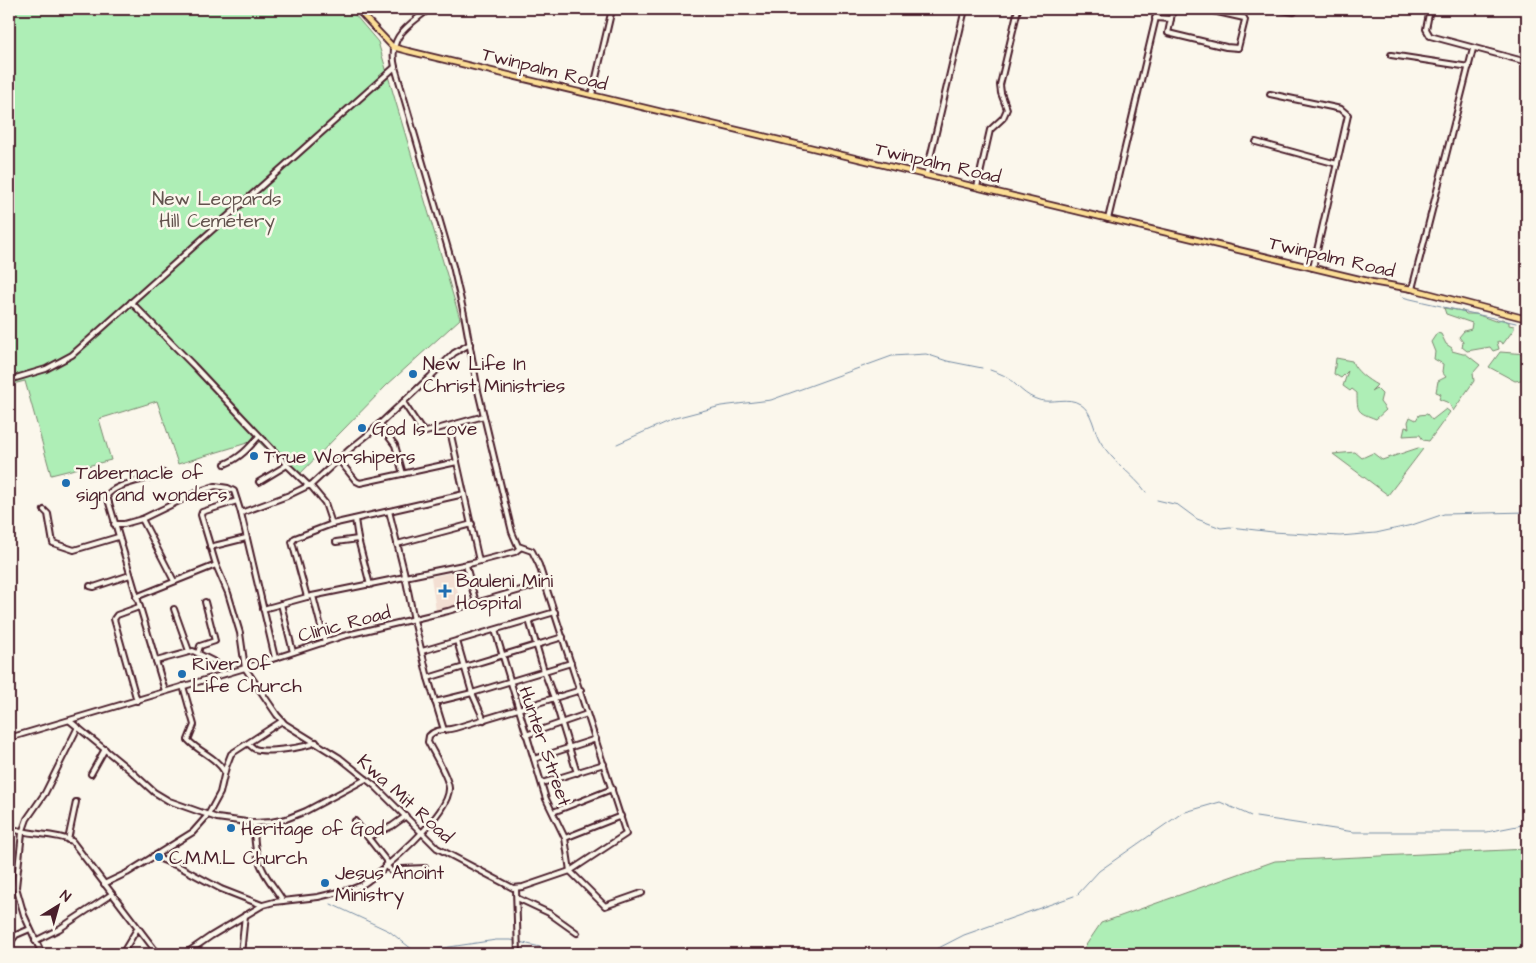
<svg xmlns="http://www.w3.org/2000/svg" width="1536" height="963" font-family="'Architects Daughter',sans-serif">
<rect width="100%" height="100%" fill="#fbf7ec"/>
<filter id="ink" filterUnits="userSpaceOnUse"><feTurbulence type="fractalNoise" baseFrequency=".02" numOctaves="2"/><feDisplacementMap in="SourceGraphic" scale="10" xChannelSelector="R" yChannelSelector="G"/><feConvolveMatrix kernelMatrix="1 2 1 2 8 2 1 2 1" color-interpolation-filters="sRGB"/></filter>
<g filter="url(#ink)">
<path fill="#f3dfd3" d="M453,572L461,605L436,611L431,577Z"/>
<g fill="#aeeeb6" stroke="#7c8670">
<path d="M9,9H350L378,42L460,319L387,385L296,478L257,440L178,464L157,401L99,419L111,460L51,475L25,381L9,385Z"/>
<path d="M1444,308L1463,311L1466,314H1476L1495,321L1502,319L1509,322V325L1514,326V329L1503,344L1499,341L1497,342L1499,349L1493,351L1490,347L1467,351L1462,347L1463,342L1459,337L1464,331L1471,329L1472,323L1446,314Z"/>
<path d="M1437,333L1441,334L1446,344L1452,348V351L1463,354H1466L1480,365L1473,373L1474,381L1453,411L1449,403L1439,399L1441,394L1436,392L1438,381L1446,377L1442,372L1443,364L1434,359L1435,352L1431,342Z"/>
<path d="M1500,352L1527,354V379L1515,381L1489,367Z"/>
<path d="M1336,358L1352,361C1355,371 1368,380 1377,385L1371,391L1376,388L1382,394L1380,402L1386,410L1376,419C1358,412 1357,413 1357,393L1352,389L1350,391L1343,386L1348,371L1341,378L1334,374Z"/>
<path d="M1446,409L1450,412L1429,441L1423,440L1420,435L1403,436L1405,427L1409,428L1408,422L1410,417L1416,420L1419,415L1427,414L1432,420Z"/>
<path d="M1418,448L1423,449L1388,495L1333,454L1355,452L1362,458L1373,453L1382,460Z"/>
<path d="M1527,849V954H1080L1101,923L1275,861Z"/>
</g>
<g fill="none" stroke-linecap="round" stroke-linejoin="round">
<g stroke="#778da5" stroke-width="1">
<path d="M1402,289L1401,296L1406,298L1441,306"/>
<path d="M1443,307L1516,323"/>
<path d="M990,370C995,372 1003,374 1008,378C1018,386 1025,396 1039,400C1052,404 1068,396 1080,404C1093,412 1093,429 1100,441C1112,462 1133,474 1146,492"/>
<path d="M617,444L675,418L721,406L771,400L892,356L926,354L947,361L982,368"/>
<path d="M1157,500L1178,505L1197,519L1221,528L1230,527L1273,532L1340,536L1376,533L1412,525L1444,514L1527,512"/>
<path d="M1256,817L1354,832H1487L1527,824"/>
<path d="M1078,894L1099,871L1182,813L1220,802L1251,816"/>
<path d="M331,904L389,931L413,950L423,951L496,940H511L569,954"/>
<path d="M927,954L964,935L1074,896"/>
</g>
<g stroke="#4a1f2b" stroke-width="8">
<g id="minor">
<path d="M1173,9L1168,33L1226,47L1238,48L1245,20L1244,18L1204,9"/>
<path d="M1275,9L1294,12L1296,9"/>
<path d="M1430,9L1426,29L1430,36L1527,62"/>
<path d="M1155,18L1171,19"/>
<path d="M1391,55L1469,67"/>
<path d="M1270,94L1341,109L1348,115L1313,268"/>
<path d="M592,95L612,9"/>
<path d="M1256,142L1337,164"/>
<path d="M926,175L965,9"/>
<path d="M977,187L990,130L1003,118L1007,109L1001,93L1000,85L1018,9"/>
<path d="M1108,219L1158,9"/>
<path d="M1412,289L1473,49"/>
<path d="M131,302L193,365L287,465L309,486"/>
<path d="M1524,318L1527,309"/>
<path d="M9,380L46,369L72,355L395,67"/>
<path d="M403,402L421,429L426,432L484,416"/>
<path d="M379,424L395,445L403,474"/>
<path d="M449,426L479,561"/>
<path d="M339,460L356,481L360,483L457,462"/>
<path d="M225,464C240,458 249,448 259,436"/>
<path d="M163,473C149,480 114,483 107,496L165,691"/>
<path d="M259,482L287,465"/>
<path d="M310,485L325,503L332,524"/>
<path d="M237,501L202,512L201,515L216,565L228,593L240,633L245,668L277,715L285,724L340,758L376,787L437,848L513,888L523,887L570,871L626,834L539,565L532,551L518,546L512,532L478,391L464,314L453,266L395,67C388,36 407,27 429,9"/>
<path d="M44,510L48,514L53,543L74,550L118,537"/>
<path d="M389,511L404,571L414,620L428,678L444,730"/>
<path d="M241,513L287,496L312,484L350,449L370,433L430,377L454,353L470,344"/>
<path d="M142,519L174,581"/>
<path d="M355,519L358,539L370,585"/>
<path d="M114,524H124L142,519L200,491L215,486L228,488L234,491L241,513L275,658"/>
<path d="M336,542L358,539"/>
<path d="M397,544L472,524"/>
<path d="M210,547L246,538"/>
<path d="M466,565L476,603"/>
<path d="M90,586L94,587L130,575"/>
<path d="M313,596L325,642"/>
<path d="M136,597L216,565"/>
<path d="M307,597L292,542L295,538L332,524L464,494"/>
<path d="M281,604L293,652"/>
<path d="M174,609L189,651"/>
<path d="M263,609L307,597L473,563L515,552L520,548"/>
<path d="M529,620L544,671L554,698L577,773"/>
<path d="M495,630L546,799L565,838L570,871L605,906L642,893"/>
<path d="M457,641L472,693L484,720"/>
<path d="M422,651L555,612"/>
<path d="M198,653L200,646L215,641L205,602"/>
<path d="M156,661L193,651L215,662L224,674"/>
<path d="M428,678L563,637"/>
<path d="M183,686L194,725L188,740C199,752 216,757 224,771"/>
<path d="M137,701L114,619L117,615L139,607"/>
<path d="M435,702L472,693L571,663"/>
<path d="M70,721L131,771L154,792L169,801L217,818L254,823L271,822L286,819L306,811L366,779"/>
<path d="M526,735L587,714"/>
<path d="M9,738L245,668L343,636L448,611L545,583"/>
<path d="M248,744C249,744 253,748 255,749C265,753 305,748 316,742"/>
<path d="M534,759L596,739"/>
<path d="M91,774L105,749"/>
<path d="M542,783L604,764"/>
<path d="M553,812L612,789"/>
<path d="M355,821L388,863"/>
<path d="M254,823C254,839 255,855 263,870C268,881 277,890 283,901"/>
<path d="M9,828C28,835 55,833 72,841L158,954"/>
<path d="M368,837L392,826L406,816"/>
<path d="M565,838L621,816"/>
<path d="M68,840L76,802"/>
<path d="M153,856L180,867L221,889L262,905"/>
<path d="M386,865L392,872L402,869L425,868"/>
<path d="M104,884L127,873L193,832L208,815L220,793L226,767L231,754L282,721"/>
<path d="M516,889L518,954"/>
<path d="M517,898L549,913L577,933"/>
<path d="M35,941L59,929L112,894"/>
<path d="M9,944L16,935L30,929"/>
<path d="M42,954L24,915L16,887L22,833L27,819L45,793L78,727"/>
<path d="M122,954L137,929"/>
<path d="M185,954L211,936L263,905L274,902L318,897L352,889L362,885C383,871 450,814 449,788C448,776 434,754 428,742L429,736C436,728 445,731 455,728L581,690"/>
<path d="M241,954L245,915"/>
<path d="M342,954L344,953"/>
</g>
</g>
<g stroke="#4a1f2b" stroke-width="8">
<path id="major" d="M357,9L393,47L408,51L1372,282L1412,289L1527,319"/>
</g>
<use href="#minor" stroke="#fbf7ec" stroke-width="4"/>
<use href="#major" stroke="#fcde96" stroke-width="4.5"/>
</g>
</g>
<g fill="#1f6fb2" stroke="#fbf7ec" stroke-width="2">
<circle cx="413" cy="374" r="5"/>
<circle cx="362" cy="428" r="5"/>
<circle cx="254" cy="456" r="5"/>
<circle cx="66" cy="483" r="5"/>
<path d="M442.5 583.5h5v5h5v5h-5v5h-5v-5h-5v-5h5z"/>
<circle cx="182" cy="674" r="5"/>
<circle cx="231" cy="828" r="5"/>
<circle cx="159" cy="857" r="5"/>
<circle cx="325" cy="883" r="5"/>
</g>
<g text-anchor="middle" stroke-width="5" stroke-linejoin="round" paint-order="stroke">
<g font-size="19" fill="#4a1f2b" stroke="#fbf7ec">
<text transform="translate(545 68) rotate(14)" y="7">Twinpalm Road</text>
<text transform="translate(938 162) rotate(13)" y="7">Twinpalm Road</text>
<text transform="translate(1332 256) rotate(13)" y="7">Twinpalm Road</text>
<text transform="translate(344 623) rotate(-15)" y="7">Clinic Road</text>
<text transform="translate(546 746) rotate(71)" y="7">Hunter Street</text>
<text transform="translate(406 798) rotate(42)" y="7">Kwa Mit Road</text>
</g>
<g font-size="19" fill="#63534e" stroke="#fbf7ec">
<text x="217" y="205">New Leopards<tspan x="217" dy="22">Hill Cemetery</tspan></text>
</g>
<g font-size="19" fill="#4a1f2b" stroke="#fbf7ec" text-anchor="start">
<text x="423" y="370">New Life In<tspan x="423" dy="22">Christ Ministries</tspan></text>
<text x="372" y="435">God Is Love</text>
<text x="264" y="463">True Worshipers</text>
<text x="76" y="479">Tabernacle of<tspan x="76" dy="22">sign and wonders</tspan></text>
<text x="456" y="587">Bauleni Mini<tspan x="456" dy="22">Hospital</tspan></text>
<text x="192" y="670">River Of<tspan x="192" dy="22">Life Church</tspan></text>
<text x="241" y="835">Heritage of God</text>
<text x="169" y="864">C.M.M.L Church</text>
<text x="335" y="879">Jesus Anoint<tspan x="335" dy="22">Ministry</tspan></text>
</g>
</g>
<rect width="1536" height="963" fill="none" stroke="#fbf7ec" stroke-width="30"/>
<rect x="15" y="15" width="1506" height="933" fill="none" stroke="#4a1f2b" stroke-width="2" filter="url(#ink)"/>
<g transform="translate(58 906) rotate(37)" stroke="#fbf7ec" stroke-width="4" paint-order="stroke">
<path d="M0-4L9 19L0 12L-9 19Z" fill="#4a1f2b"/>
<text y="-8" font-size="14" font-weight="bold" text-anchor="middle" fill="#4a1f2b">N</text>
</g>
</svg>
